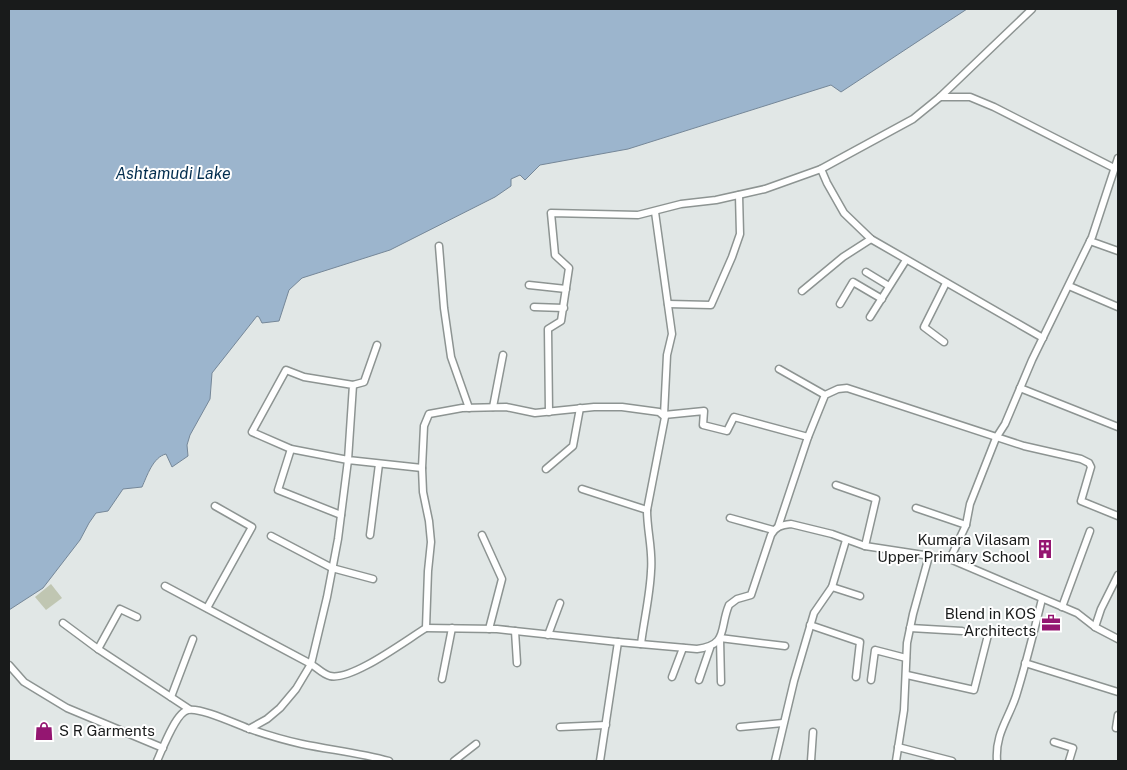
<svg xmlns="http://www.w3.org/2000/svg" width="1127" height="770" font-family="'Public Sans',sans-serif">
<rect width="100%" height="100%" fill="#e1e7e6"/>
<path fill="#c0c6b2" d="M51,584L62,598L46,610L35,597Z"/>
<path fill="#9cb5cd" stroke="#758798" d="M9,9H967L841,92L831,85L628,149L540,165L525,180L520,175L511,179V186L495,197L390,250L302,278L289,290L279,321L262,323L259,317L257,316L212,373L210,399L190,435L187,445L188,456L172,467L166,454C153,457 147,476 142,487L123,489L108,511L96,513L89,523L80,540L43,588L9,610Z"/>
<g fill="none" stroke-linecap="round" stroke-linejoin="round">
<g stroke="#8d9492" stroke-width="9">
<g id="minor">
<path d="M940,97L1032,9"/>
<path d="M821,169L827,183L844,213L871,239L1043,338"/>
<path d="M655,212L672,334L667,355L664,415L704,411L703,425L727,431L734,417L808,437"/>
<path d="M1090,241L1118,251"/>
<path d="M439,246L444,308L451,357L469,408"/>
<path d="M866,272L889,286"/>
<path d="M529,285L566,289"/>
<path d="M1069,286L1118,307"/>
<path d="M802,291L843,257L871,239"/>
<path d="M668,304L711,305L732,257L740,234L739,195"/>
<path d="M840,304L853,282L882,299"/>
<path d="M534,307L564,308"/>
<path d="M870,317L906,260"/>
<path d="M944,342L924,327L946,283"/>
<path d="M779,369L825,395"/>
<path d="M353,385L364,382L377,345"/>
<path d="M1020,388L1118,427"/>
<path d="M493,407L503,355"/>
<path d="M549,412L548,329L561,321L569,268L555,255L551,213L638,215L681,204L716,200L765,189L821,169L913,119L940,97H970L994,107L1114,168"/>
<path d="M291,449L278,490L341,515"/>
<path d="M546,469L573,446L580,408"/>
<path d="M836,485L876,499L865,546"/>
<path d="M582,489L647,510"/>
<path d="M916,508L966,525"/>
<path d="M730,518L773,530"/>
<path d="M778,527L808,437L825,395L838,389L847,388L1024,446L1081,459L1089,463L1091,467L1081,501L1118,516"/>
<path d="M370,535L379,464"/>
<path d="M482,535L502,579L489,629"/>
<path d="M271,536L332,568L373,579"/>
<path d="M950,559L966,525L970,504L996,438L1005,424L1032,360L1092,237L1118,158"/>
<path d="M165,586L311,664C316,667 324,675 330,676C352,681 406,640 426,628L428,571L431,542L429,521L423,492L422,468L424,426L429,414L462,408L506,407L535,413L594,407H622L659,412L665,417L647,510C647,531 653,550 651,571C650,595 644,620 641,644"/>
<path d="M832,587L860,596"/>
<path d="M1062,607L1090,531"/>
<path d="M207,608L252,527L215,506"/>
<path d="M63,623L98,649L189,709"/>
<path d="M810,625L860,642L856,677"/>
<path d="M1095,627L1101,609L1118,575"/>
<path d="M426,628L497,629L618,642"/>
<path d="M910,628L962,631"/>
<path d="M515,631L517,663"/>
<path d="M548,635L560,603"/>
<path d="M98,649L120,609L137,617"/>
<path d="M1025,663L1118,692"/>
<path d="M9,665L24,682L67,708L163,748"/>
<path d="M907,675L974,690L989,631"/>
<path d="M672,677L683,648"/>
<path d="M442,679L452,628"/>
<path d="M699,680L710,648"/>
<path d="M871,680L875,650L906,658"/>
<path d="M721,682L720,638L785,646"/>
<path d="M171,697L193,639"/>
<path d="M560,727L606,725"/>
<path d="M740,727L783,723"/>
<path d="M1116,728L1118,715"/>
<path d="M249,729L267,719L280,708L296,689L311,664L327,597L338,539L348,460L353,385L304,377L286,370L252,432L291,449L348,460L422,468"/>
<path d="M1054,742L1073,748L1069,761"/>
<path d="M898,747L952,761"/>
<path d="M157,761C162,750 176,712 188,710C200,707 234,723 247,728C264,734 284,740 302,744C331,750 360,753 389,761"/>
<path d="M454,761L476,744"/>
<path d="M600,761L618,642L697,649C729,645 719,628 729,605L737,599L751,595L771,535C775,527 781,525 791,524L832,534L865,546L950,559L1077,613L1095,627L1118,639"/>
<path d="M775,761L794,681L814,613L832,587L846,540"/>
<path d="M811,761L813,732"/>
<path d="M896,761L904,710L907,643L913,614L929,556"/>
<path d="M997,761C995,734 1008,720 1016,696C1026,664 1034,631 1042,599"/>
</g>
</g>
<use href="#minor" stroke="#fff" stroke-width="6"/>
</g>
<defs>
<g id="building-bare" transform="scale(1.5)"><path d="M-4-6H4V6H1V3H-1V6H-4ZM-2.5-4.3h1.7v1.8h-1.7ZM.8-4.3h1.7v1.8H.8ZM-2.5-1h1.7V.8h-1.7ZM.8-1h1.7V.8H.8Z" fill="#941671" stroke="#fff" stroke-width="2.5" paint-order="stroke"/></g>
<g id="office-bare" transform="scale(1.5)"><path d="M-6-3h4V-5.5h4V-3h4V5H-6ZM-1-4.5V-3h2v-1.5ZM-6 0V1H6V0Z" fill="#941671" stroke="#fff" stroke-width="2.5" paint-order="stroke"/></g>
<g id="shop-bare" transform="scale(1.5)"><path d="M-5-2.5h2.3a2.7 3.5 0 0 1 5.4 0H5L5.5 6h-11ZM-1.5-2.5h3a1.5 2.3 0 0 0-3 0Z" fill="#941671" stroke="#fff" stroke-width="2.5" paint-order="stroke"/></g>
</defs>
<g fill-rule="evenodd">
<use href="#building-bare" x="1045" y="549"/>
<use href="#office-bare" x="1051" y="623"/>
<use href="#shop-bare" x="44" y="731"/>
</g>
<g text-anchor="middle" stroke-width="4" stroke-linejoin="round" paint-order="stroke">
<g font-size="15" fill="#191b1b" stroke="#fff" text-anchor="end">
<text x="1030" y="545">Kumara Vilasam<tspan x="1030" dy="17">Upper Primary School</tspan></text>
<text x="1036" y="619">Blend in KOS<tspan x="1036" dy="17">Architects</tspan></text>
<text x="59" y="736" text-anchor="start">S R Garments</text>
</g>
<g font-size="16" font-style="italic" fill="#022d4e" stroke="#fff">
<text x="173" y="179">Ashtamudi Lake</text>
</g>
</g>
<rect width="1127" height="770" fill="none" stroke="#191b1b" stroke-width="20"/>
</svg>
